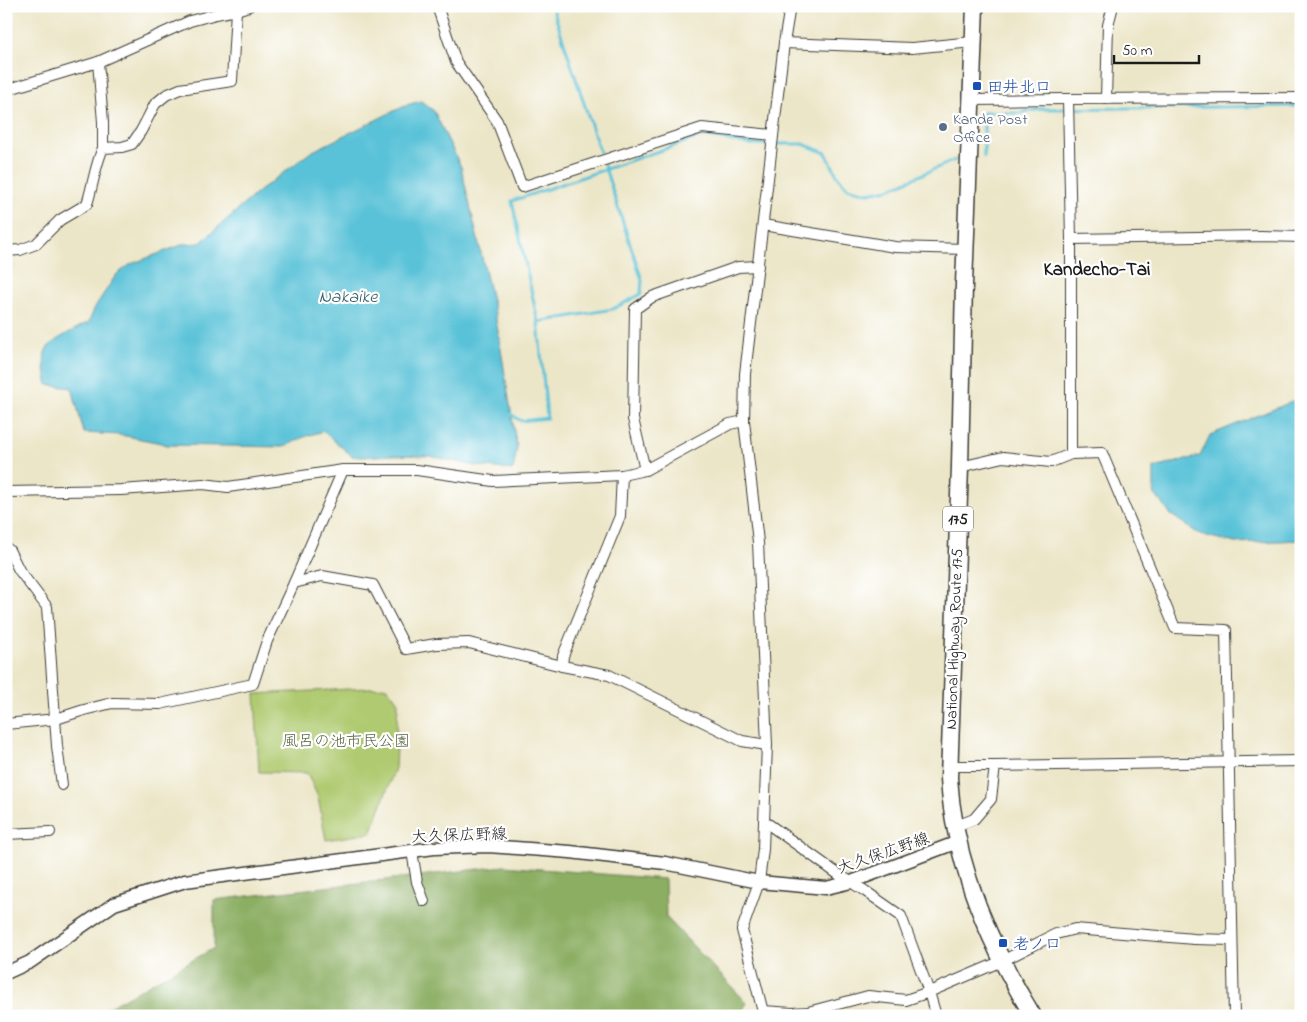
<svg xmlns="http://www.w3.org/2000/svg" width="1307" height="1022" font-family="'Indie Flower','Klee One',sans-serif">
<rect width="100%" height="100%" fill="#fff"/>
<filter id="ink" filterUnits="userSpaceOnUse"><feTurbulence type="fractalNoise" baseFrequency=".02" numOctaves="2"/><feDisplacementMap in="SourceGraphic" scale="10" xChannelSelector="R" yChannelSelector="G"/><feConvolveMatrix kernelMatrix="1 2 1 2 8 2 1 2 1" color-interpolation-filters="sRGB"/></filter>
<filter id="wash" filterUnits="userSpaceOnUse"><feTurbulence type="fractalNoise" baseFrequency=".0096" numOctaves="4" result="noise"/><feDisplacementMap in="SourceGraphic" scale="20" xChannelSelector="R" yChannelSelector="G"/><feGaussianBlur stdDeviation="1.12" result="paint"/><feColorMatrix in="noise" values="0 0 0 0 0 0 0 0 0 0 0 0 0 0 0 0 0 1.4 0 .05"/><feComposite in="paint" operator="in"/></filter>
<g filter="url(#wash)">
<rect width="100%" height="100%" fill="#ece6c8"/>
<path fill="#afca70" stroke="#667346" d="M387,687L398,702L395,768L371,833L326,840L318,797L307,773L259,772L255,694Z"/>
<path fill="#8bae62" stroke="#54653f" d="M504,866L665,879L666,917L747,1003L739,1016H93L214,948V900Z"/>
<g fill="#5ac2d8" stroke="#3b6f7a">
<path d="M421,101L434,111L461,167L495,313L517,448L513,470L476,466L430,456L392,455L361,457L352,456L323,431L304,437L284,447L167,445L161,443L121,435L84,433L72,388L48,385C46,376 42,358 46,350C50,341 80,327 89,322L95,307L116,275L131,264L184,244L200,243L259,191L311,152L394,111L410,104Z"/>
<path d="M1301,398V540L1235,543L1199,534L1170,514L1154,493V468L1200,456L1210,435Z"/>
</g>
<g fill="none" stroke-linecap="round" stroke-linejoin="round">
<g stroke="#5ac2d8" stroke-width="3">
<path d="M552,6L600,152"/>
<path d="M984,157V112L1019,113L1041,109L1301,106"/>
<path d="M538,322L613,309L641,294L642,280L604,165"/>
<path d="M509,413L521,421L547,418L538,322L512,201L703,136L750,144H803L826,153L838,177L848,188L868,193L889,189L955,160"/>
</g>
</g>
</g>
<g filter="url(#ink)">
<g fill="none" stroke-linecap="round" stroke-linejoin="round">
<g stroke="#3b3a36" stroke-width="12">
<g id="minor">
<path d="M437,6L456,62L497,121L522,187L702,128L773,135"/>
<path d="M784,43L912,48L973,42"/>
<path d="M98,62L103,122V148"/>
<path d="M6,90L98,62L190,21L216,14L236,10L249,6"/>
<path d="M1068,99L1071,239V454"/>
<path d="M1106,99L1108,25L1113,6"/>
<path d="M972,100L1068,99L1301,98"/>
<path d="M763,225L895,247L966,249"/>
<path d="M1071,239L1261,236L1301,237"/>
<path d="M6,251L20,250L36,244L60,220L87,204C93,185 95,166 103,148L122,147L132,144L141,131L155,104L166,95L180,89L232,81L236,10"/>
<path d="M960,467L1003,457L1051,462L1071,454L1102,453L1175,628L1226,630L1234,1016"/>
<path d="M645,470L633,419L635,309L652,297L738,267L758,266"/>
<path d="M6,492L121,490L203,484L228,487L343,470H417L493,481L622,475L645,470L730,424L744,421"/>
<path d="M6,548L9,550L19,570L47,607L57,746L62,785"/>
<path d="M294,583L322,576L373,585L406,649L436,644L469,643L562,666L609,675L742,741L767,745"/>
<path d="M562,666L563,656L620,516L622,475"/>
<path d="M6,724L56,719L84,710L112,703L160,704L253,684L267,641L294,583L343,470"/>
<path d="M949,766H995"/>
<path d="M764,821L838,874L865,891L901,916L929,992L936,1016"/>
<path d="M954,827L974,819L991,799L995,766L1301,761"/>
<path d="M6,834L50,832"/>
<path d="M412,851L417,882L424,901"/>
<path d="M763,1011L792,1013L808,1012L868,996L906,1000L929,992L1002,961L1056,934L1075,929L1194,939L1232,940"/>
<path d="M764,1016L742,930L759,882L763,849L767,745L758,542L744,421L745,374L784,43L790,6"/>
</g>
</g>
<g stroke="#3b3a36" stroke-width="15">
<path id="tertiary" d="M6,973L30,962L114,904L185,881L434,848L488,846L570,852L665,863L759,882L826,888L851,882L958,842"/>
</g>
<g stroke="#3b3a36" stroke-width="19">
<path id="trunk" d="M975,6L964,284L960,467L949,778C954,863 989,944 1033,1016"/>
</g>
<use href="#minor" stroke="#fff" stroke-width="10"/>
<use href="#tertiary" stroke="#fff" stroke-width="12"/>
<use href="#trunk" stroke="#fff" stroke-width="16"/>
</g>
</g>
<g fill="#1a4fb4" stroke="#fff" stroke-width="2">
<rect x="972" y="81" width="10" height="10" rx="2.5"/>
<rect x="998" y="938" width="10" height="10" rx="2.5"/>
</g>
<circle fill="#5c6f8a" stroke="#fff" stroke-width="2" cx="943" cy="127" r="5"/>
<g text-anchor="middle" stroke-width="4.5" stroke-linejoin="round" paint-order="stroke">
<rect fill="#fff" stroke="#606060" stroke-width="1" x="943" y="506.5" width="30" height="25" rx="4"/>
<g font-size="15" font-weight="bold" fill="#1c1c1c">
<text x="958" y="524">175</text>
</g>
<g font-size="16" fill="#164399" stroke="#fff" text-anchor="start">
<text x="987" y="92">田井北口</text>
<text x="1013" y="949">老ノ口</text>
</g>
<g font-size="16" fill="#4e5e75" stroke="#fff" text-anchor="start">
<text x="953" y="124">Kande Post<tspan x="953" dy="18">Office</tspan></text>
</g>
<g font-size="16" fill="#1c1c1c" stroke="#fff">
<text transform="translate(953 639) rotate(-88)" y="6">National Highway Route 175</text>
<text transform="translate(459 834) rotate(-2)" y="6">大久保広野線</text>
<text transform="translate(883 852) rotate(-19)" y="6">大久保広野線</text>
</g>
<g font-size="16" fill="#57623e" stroke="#fff">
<text x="346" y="746">風呂の池市民公園</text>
</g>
<g font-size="18" font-style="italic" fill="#355e67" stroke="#fff">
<text x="348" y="302">Nakaike</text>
</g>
<g font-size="19" font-weight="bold" fill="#1c1c1c" stroke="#fff">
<text x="1097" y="275">Kandecho-Tai</text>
</g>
</g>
<rect width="1307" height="1022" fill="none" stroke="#fff" stroke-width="25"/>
<path d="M1114 55v8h85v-8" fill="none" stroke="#1c1c1c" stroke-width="2.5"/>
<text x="1122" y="55" font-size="15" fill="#1c1c1c" stroke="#ffffff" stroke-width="4" paint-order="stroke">50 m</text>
</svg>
